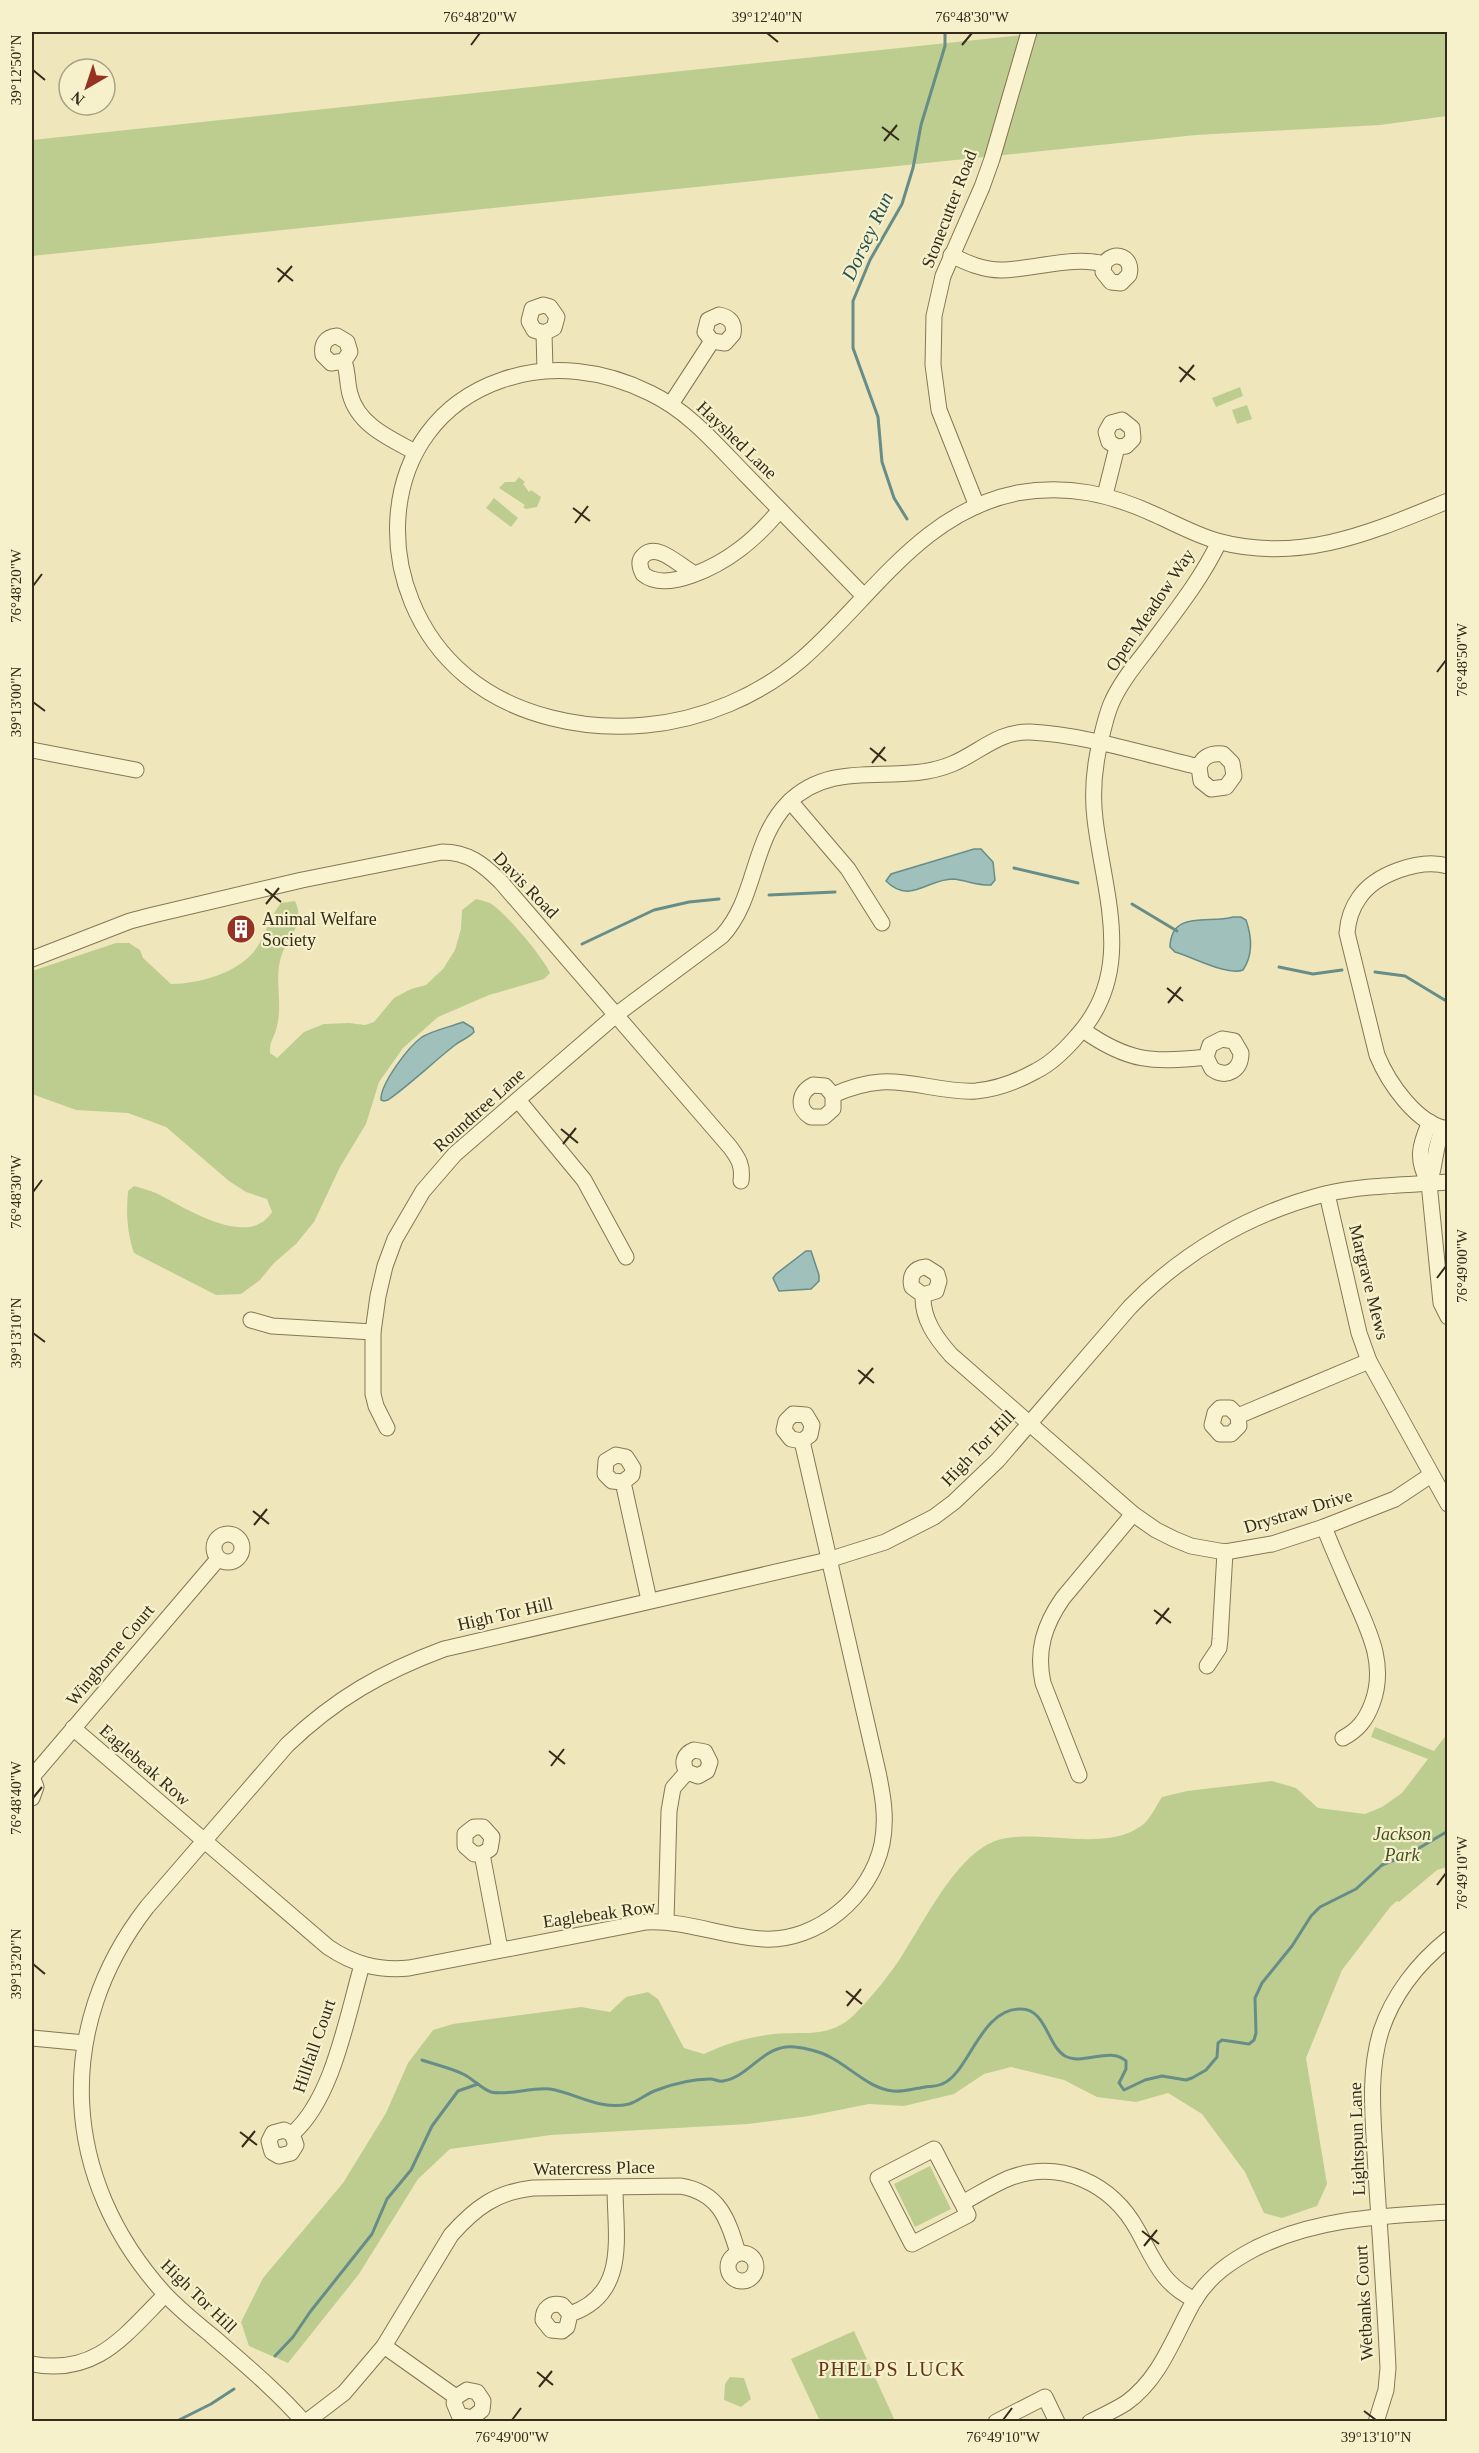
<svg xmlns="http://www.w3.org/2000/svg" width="1479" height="2453" font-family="Georgia,serif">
<rect width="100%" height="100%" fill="#efe7bb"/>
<g fill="#bdcd90">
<path d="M1050,32H1447V116L1380,125L1196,135L32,256V140Z"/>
<path d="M1240,387L1243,396L1216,407L1212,398Z"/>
<path d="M1247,405L1252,419L1237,424L1232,410Z"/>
<path d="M519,477L525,482L523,484L529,492L531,490L541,497L537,507L526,509L523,507L525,505L499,488L505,482H515Z"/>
<path d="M494,498L518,518L511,527L486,508Z"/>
<path d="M476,899C480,900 485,901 490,903C505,912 543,957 550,973L544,979L489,995L438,1017L403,1048L379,1082L366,1124L340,1167L314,1222L296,1244L274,1263L260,1280L241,1294L216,1295L134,1253C127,1232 126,1213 128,1191L134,1186C141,1188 149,1190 156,1193C184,1207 248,1250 272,1212L267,1199L246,1192L229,1181L166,1127L128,1113L76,1110L32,1094V971L116,943H129L140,950L143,958L171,984C200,984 244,972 259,944C267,930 271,915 281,903L295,901C306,924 288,936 281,957C274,980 283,1003 277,1026C275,1037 269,1041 270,1053L277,1058L304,1032L324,1024L349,1023L365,1025L374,1022L394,998L411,989L426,985L443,969L455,950L461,929L462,910Z"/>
<path d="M1375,1727L1434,1751L1447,1734V1867L1437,1870L1399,1902L1397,1901L1391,1906L1342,1970L1306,2058L1327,2184L1317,2206L1282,2218L1264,2213L1245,2172L1202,2114L1168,2093L1136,2102L1097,2097L1064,2080L1011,2067L984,2074L954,2094L904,2106L869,2104L809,2116L748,2124L551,2135L450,2149L418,2179L359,2274L288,2363L249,2346L241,2322L263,2278L343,2183L386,2113L408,2063L433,2030L453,2024L581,2007L610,2012L626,1997L648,1992L658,1999L684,2048L704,2054C726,2043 749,2037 774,2034C805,2031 830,2039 855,2014C871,1998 891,1973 903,1954C925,1920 958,1852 998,1840C1039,1828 1104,1853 1141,1826C1150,1820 1156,1806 1162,1797L1187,1791L1272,1781L1296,1788L1318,1808L1365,1814L1382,1807L1402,1793L1428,1759L1371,1737Z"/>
<path d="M930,2166L951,2209L915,2227L894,2184Z"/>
<path d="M854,2331L895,2421H820L791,2359Z"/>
<path d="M730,2377L744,2378L751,2399L741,2407L724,2400L725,2384Z"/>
</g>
<g fill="#a0c0bb" stroke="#678d89" stroke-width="1.5">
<path d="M974,849H981L993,862L995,880L991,885C979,886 965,880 953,879C927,879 910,905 886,881L891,874Z"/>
<path d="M1233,917H1241L1246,920C1252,937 1253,955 1243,970C1227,976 1193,957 1175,952L1170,947C1171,910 1208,924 1233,917Z"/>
<path d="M463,1022L473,1028L474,1032C469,1038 461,1040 455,1045C432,1063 412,1083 388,1100L384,1101L381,1100C380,1084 409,1046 422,1037C434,1030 450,1027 463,1022Z"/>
<path d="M806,1251H811L819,1275V1281L811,1289L779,1291L773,1278L776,1274Z"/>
</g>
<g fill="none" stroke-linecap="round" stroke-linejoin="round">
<g stroke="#678d89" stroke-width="3">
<path d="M907,519L894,498L882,462L878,417L853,348V301L870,260L902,204L913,168L921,125L945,46V32"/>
<path d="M1014,868L1078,883"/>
<path d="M769,895L835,892"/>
<path d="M1132,904L1177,931"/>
<path d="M582,944L654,910L689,902L719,899"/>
<path d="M1279,967L1313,974L1342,970"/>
<path d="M1375,972L1405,976L1448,1002"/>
<path d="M422,2060C436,2065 452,2068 465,2075C474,2080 482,2089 491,2092C505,2096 532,2087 550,2089C576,2093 600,2111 629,2104C639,2101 647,2093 657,2090C673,2084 693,2079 710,2079C715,2079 719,2082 723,2081C750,2077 764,2043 795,2047C806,2048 821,2052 830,2057C850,2067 870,2089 893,2091C903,2092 911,2089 920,2088C927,2086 936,2087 942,2084C969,2074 980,2008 1021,2009C1046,2009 1047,2045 1065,2056C1083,2066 1110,2046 1126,2061V2069L1119,2083L1124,2090L1145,2080L1162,2076L1186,2080L1192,2078L1206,2070L1217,2057L1218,2043L1222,2040L1249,2044L1254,2040L1256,2033L1255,1998L1262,1983L1292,1946L1311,1916L1320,1907L1356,1889L1382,1865L1409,1854L1448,1831"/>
<path d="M275,2356L293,2337L310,2312L372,2234L387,2199L411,2170L432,2126L458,2091L478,2084"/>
<path d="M175,2422L211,2404L234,2389"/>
</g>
<g stroke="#867655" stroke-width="17">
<g id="minor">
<path d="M951,255C967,263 983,270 1001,270C1033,270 1073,255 1104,264C1114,249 1134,257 1129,275L1121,283L1111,282L1103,272L1104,264"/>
<path d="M544,333L534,330L529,321L532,309L543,305L550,307L557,317L554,328L544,333L545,370"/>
<path d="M344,361L350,352L347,342L337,336C326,337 321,344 323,355L331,363L344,361C348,372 347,383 350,394C358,425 389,438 415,452"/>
<path d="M671,404L712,341L705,332L708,320L719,315C730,317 735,323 733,334L725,343L712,341"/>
<path d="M1105,495L1117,447L1109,442L1106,432L1111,423L1122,420L1132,428L1133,439L1126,446L1117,447"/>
<path d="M977,506L939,410L933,365L934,316L943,276L982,187L992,159L1029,32"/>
<path d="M693,573C680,566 656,541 643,556C638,561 640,568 643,574C667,594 719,565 740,549C755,538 768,524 780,510"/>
<path d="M864,596C824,555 784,514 744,473C715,443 688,411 650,393C604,370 551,363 502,380C371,425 368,595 466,676C514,716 584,731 646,725C702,720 759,696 802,659C871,599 921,512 1017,493C1067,484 1111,494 1156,515C1176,524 1196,535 1217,541C1301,564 1372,532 1448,501"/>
<path d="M32,750L136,770"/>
<path d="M790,801L848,869L882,923"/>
<path d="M1448,866C1420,858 1375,874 1359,898C1351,909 1348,921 1347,933L1377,1055C1388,1082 1417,1125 1448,1129"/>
<path d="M32,959L130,921L153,915L302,880L442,852C468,852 483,864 501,882L730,1147C739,1159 743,1166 741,1181"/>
<path d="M1083,1030C1128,1062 1153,1063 1206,1057L1210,1045L1222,1039L1234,1041L1241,1053C1241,1070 1227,1079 1212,1069L1206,1057"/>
<path d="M833,1095L825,1086L813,1085C798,1093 797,1109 811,1117H824L833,1109V1095C849,1088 864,1083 881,1082C913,1080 944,1093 976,1091C997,1089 1018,1081 1036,1071C1052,1063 1065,1050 1077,1036C1136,971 1104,895 1095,819C1092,794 1094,768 1100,743C1103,730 1106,716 1111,704C1120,683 1135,665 1149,647C1174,613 1201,580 1219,542"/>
<path d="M518,1100L584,1180L626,1257"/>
<path d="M1430,1122C1419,1146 1416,1160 1429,1183L1441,1303L1448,1317"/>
<path d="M1429,1183C1436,1165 1434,1147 1443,1128"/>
<path d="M1327,1194L1359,1333L1369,1361L1448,1504"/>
<path d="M923,1295L936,1291L939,1281L937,1274L926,1267C914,1268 909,1276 912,1287L923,1295C922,1319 936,1338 951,1355L1133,1514L1156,1530L1174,1539L1191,1546L1225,1552L1272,1544L1324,1527L1395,1499L1431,1475"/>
<path d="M251,1320L272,1326L373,1332"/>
<path d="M1238,1416L1239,1426L1231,1434H1220L1212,1425L1215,1413L1220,1408H1230L1238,1416L1369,1361"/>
<path d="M387,1428L376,1406L373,1394V1332L378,1296L385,1266L395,1239L423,1191L455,1154L617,1014L722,936C757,898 751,841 788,803C835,756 897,787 952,764C979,753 998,731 1030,732C1082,734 1147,755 1199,767L1201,781L1211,789L1226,787L1234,776L1232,763L1223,754C1211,753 1203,756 1199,767"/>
<path d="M623,1482L632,1475L633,1468L626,1457L616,1455L606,1461L605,1474L612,1481L623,1482L649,1600"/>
<path d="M1324,1527C1333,1550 1343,1572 1353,1595C1369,1631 1387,1665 1372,1704C1366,1720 1358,1730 1343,1738"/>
<circle cx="228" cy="1548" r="14"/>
<path d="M1207,1666L1219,1648L1220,1639L1225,1552"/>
<path d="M73,1728L328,1947C353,1964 378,1971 409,1968L646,1922C687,1920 723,1937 763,1939C818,1942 871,1896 882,1844C887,1819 883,1796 878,1772L802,1441L791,1439L784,1430L786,1421L793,1414L806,1415L812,1425L810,1435L802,1441"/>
<path d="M1079,1775L1043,1683C1036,1651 1044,1625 1063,1598L1133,1514"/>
<path d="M32,1777L218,1559"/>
<path d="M32,1777L36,1787L32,1798"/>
<path d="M482,1854H474L465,1846V1834L474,1827H483L492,1837L490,1849L482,1854L500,1949"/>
<path d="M666,1921L669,1811L673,1788L687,1772C681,1762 684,1754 694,1750L705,1752L710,1762L707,1771L698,1776L687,1772"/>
<path d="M32,2038L85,2043"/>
<path d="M292,2134L284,2130L273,2133L269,2141L272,2152L279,2156L291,2153L296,2145L292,2134C333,2099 347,2016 362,1965"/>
<path d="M962,2203L934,2149L878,2178L912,2244L968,2215L962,2203C977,2195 991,2186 1007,2179C1059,2158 1112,2183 1138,2231C1155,2262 1162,2284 1195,2300"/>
<circle cx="742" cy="2267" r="14"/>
<path d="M570,2314L567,2327L562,2331L551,2330L543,2320C543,2308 551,2302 562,2305L570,2314C629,2294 615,2236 615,2187"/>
<path d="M384,2346L456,2397L454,2403L459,2415L472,2418L482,2410L483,2401L477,2392L467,2390L456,2397"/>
<path d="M32,2364C96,2376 124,2336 165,2295"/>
<path d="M304,2422C276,2390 243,2363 211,2335C195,2322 178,2308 164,2293C61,2179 53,2028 147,1907L287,1745C335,1699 382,1672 444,1649L828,1560L885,1542L934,1517L954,1502L998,1460L1130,1307C1183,1252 1251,1213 1325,1194C1364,1185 1407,1185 1448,1182"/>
<path d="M306,2422L344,2393L384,2346L451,2235C475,2208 496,2192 533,2188L680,2186C719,2192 728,2219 738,2253"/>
<path d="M996,2422L1045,2397L1057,2422"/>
<path d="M1090,2422C1102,2416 1115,2410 1126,2403C1161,2378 1174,2336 1194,2301C1209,2276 1231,2261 1256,2248C1317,2218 1381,2216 1448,2212"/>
<path d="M1376,2422L1386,2390L1388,2368C1385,2302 1380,2237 1376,2172C1374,2125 1367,2076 1381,2031C1393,1995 1418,1963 1448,1939"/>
</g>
</g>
<use href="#minor" stroke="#faf3cf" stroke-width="15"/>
</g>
<path fill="none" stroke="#352b1a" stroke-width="2" d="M767,33L778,42M471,45L480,33M962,45L972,33M33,70L45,80M882,127L899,140M884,141L897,125M277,268L293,281M278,282L292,266M1179,367L1195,380M1180,382L1194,365M573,508L590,521M575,523L588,506M33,586L42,574M1437,672L1446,660M33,702L45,711M870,748L886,761M872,763L885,747M265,889L281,902M266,904L279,888M1167,988L1183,1001M1168,1003L1181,987M561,1129L578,1143M563,1144L576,1128M33,1192L42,1180M1437,1278L1446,1266M33,1333L45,1342M858,1370L874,1383M859,1384L873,1368M253,1511L269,1524M254,1525L267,1509M1154,1610L1171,1623M1156,1624L1169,1608M549,1751L565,1764M551,1766L564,1749M33,1798L42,1787M1437,1885L1446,1873M33,1964L45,1974M846,1991L862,2004M847,2006L861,1989M240,2132L257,2145M242,2147L255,2131M1142,2231L1159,2244M1144,2246L1157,2230M537,2372L553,2385M539,2387L552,2371M1364,2411L1376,2420M512,2420L521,2408M1003,2420L1012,2408"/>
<defs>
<g id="building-disc" transform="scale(1.5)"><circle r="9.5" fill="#973223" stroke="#f6f0cb"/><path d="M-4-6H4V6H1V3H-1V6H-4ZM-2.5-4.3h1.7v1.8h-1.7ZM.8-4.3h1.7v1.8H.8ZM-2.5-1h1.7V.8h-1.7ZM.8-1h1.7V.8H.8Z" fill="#fff"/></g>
</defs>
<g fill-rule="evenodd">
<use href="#building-disc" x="241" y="929"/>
</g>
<g text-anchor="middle" stroke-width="4.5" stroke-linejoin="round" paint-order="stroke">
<g font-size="18" fill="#352b1a" stroke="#f6f0cb">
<text transform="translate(949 209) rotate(-69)" y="6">Stonecutter Road</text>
<text transform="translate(737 440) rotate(44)" y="6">Hayshed Lane</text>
<text transform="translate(1150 610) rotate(-56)" y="6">Open Meadow Way</text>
<text transform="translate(526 885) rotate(46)" y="6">Davis Road</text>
<text transform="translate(479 1110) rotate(-42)" y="6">Roundtree Lane</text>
<text transform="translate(1369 1282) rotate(76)" y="6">Margrave Mews</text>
<text transform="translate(978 1448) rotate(-46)" y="6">High Tor Hill</text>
<text transform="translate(1298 1511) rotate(-17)" y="6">Drystraw Drive</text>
<text transform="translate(505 1614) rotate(-13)" y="6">High Tor Hill</text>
<text transform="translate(110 1655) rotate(-50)" y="6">Wingborne Court</text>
<text transform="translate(145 1765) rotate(41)" y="6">Eaglebeak Row</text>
<text transform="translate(599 1914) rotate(-8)" y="6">Eaglebeak Row</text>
<text transform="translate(314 2046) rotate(-71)" y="6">Hillfall Court</text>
<text transform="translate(1357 2139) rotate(-92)" y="6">Lightspun Lane</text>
<text transform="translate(594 2168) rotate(-1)" y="6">Watercress Place</text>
<text transform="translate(199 2296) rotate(44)" y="6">High Tor Hill</text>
<text transform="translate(1364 2303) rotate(-93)" y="6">Wetbanks Court</text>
</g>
<g font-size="18" fill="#352b1a" stroke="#f6f0cb" text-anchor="start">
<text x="262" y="925">Animal Welfare<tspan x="262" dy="21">Society</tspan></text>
</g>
<g font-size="18" font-style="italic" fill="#3f5220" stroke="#f6f0cb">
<text x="1402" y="1840">Jackson<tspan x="1402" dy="21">Park</tspan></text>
</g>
<g font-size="20" font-style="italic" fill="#295255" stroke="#f6f0cb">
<text transform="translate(867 236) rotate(-65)" y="7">Dorsey Run</text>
</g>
<g font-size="20" letter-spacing="1.5" fill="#633218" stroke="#f6f0cb">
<text x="892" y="2376">PHELPS LUCK</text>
</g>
</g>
<rect width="1479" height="2453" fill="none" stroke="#f6f0cb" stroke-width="66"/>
<g transform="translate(87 87) rotate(219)"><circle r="28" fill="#f6f0cb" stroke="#a9a184" stroke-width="1.5"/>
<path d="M0-4.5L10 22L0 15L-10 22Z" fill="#973223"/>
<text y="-9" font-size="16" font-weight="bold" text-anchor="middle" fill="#352b1a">N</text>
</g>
<rect x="33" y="33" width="1413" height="2387" fill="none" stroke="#352b1a" stroke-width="2"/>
<g font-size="15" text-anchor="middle" fill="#352b1a">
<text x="480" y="22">76°48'20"W</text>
<text x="767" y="22">39°12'40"N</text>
<text x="972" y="22">76°48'30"W</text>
<text transform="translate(16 70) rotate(-90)" y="5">39°12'50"N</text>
<text transform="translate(16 586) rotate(-90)" y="5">76°48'20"W</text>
<text transform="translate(1462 660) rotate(-90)" y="5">76°48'50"W</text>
<text transform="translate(16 702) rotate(-90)" y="5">39°13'00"N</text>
<text transform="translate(16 1192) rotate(-90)" y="5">76°48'30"W</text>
<text transform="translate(1462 1266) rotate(-90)" y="5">76°49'00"W</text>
<text transform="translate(16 1333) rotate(-90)" y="5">39°13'10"N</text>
<text transform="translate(16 1798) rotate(-90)" y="5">76°48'40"W</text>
<text transform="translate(1462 1873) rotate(-90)" y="5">76°49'10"W</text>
<text transform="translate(16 1964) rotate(-90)" y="5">39°13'20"N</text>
<text x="512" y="2442">76°49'00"W</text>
<text x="1003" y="2442">76°49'10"W</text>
<text x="1376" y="2442">39°13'10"N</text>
</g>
</svg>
